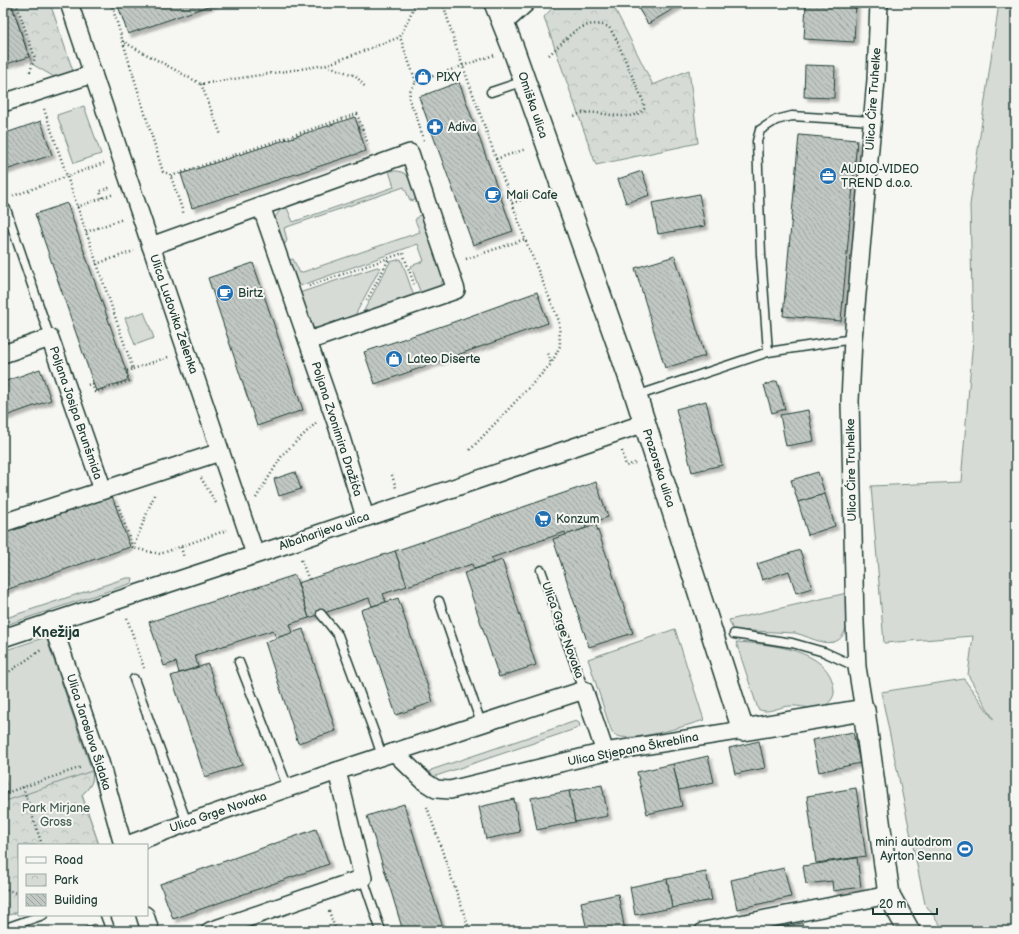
<svg xmlns="http://www.w3.org/2000/svg" width="1019" height="934" font-family="'Balsamiq Sans',sans-serif">
<defs>
<pattern id="park-crowns" width="20" height="18" patternUnits="userSpaceOnUse"><rect width="20" height="18" fill="#d6dbd6"/><path d="M2 6a3 3 0 1 1 6 0M12 15a3 3 0 1 1 6 0" fill="none" stroke="#b7bdb8"/></pattern>
<pattern id="building-back-hatch" width="6" height="6" patternUnits="userSpaceOnUse"><rect width="6" height="6" fill="#c1c8c3"/><path d="M-1 5l2 2M0 0l6 6M5-1l2 2" fill="none" stroke="#9ca49f"/></pattern>
<filter id="shadow"><feDropShadow dx="3.5" dy="3.5" stdDeviation="1" flood-color="#0004"/></filter>
</defs>
<rect width="100%" height="100%" fill="#f6f6f2"/>
<filter id="ink" filterUnits="userSpaceOnUse"><feTurbulence type="fractalNoise" baseFrequency=".025" numOctaves="2"/><feDisplacementMap in="SourceGraphic" scale="8" xChannelSelector="R" yChannelSelector="G"/><feConvolveMatrix kernelMatrix="1 2 1 2 8 2 1 2 1" color-interpolation-filters="sRGB"/></filter>
<g filter="url(#ink)">
<g fill="#d6dbd6" stroke="#7a8c85">
<path d="M999,3H1016V931H945L925,904L881,692L964,679L994,720L968,675L973,636L884,643L871,486L961,482L973,339L970,205Z"/>
<path d="M84,106L101,154L74,163L57,115Z"/>
<path d="M389,171C410,169 411,181 416,197L414,201L410,200L404,187L284,228L287,240L285,244H281L274,219L280,210L287,208L293,222L394,187Z"/>
<path d="M419,215L423,216L443,274V279L440,287L422,297L411,266L424,261L418,244L294,288L289,260L293,259L300,273L420,232L415,220Z"/>
<path d="M401,259L415,299L360,318L390,262Z"/>
<path d="M377,267L380,268L352,321C342,323 318,334 310,325C305,320 299,301 296,294Z"/>
<path d="M144,312L154,338L135,345L125,318Z"/>
<path d="M126,578H133L132,583L3,626V619Z"/>
<path d="M847,593C847,612 853,648 822,642C813,640 804,635 795,633L733,630L729,620Z"/>
<path d="M675,629L704,720C689,725 628,744 615,735C611,732 610,726 608,721L588,659Z"/>
<path d="M46,637L92,771C94,783 90,786 82,795L99,845L7,801V786L3,772V651Z"/>
<path d="M736,642C767,644 831,648 834,690C835,698 828,706 820,707C811,710 800,705 790,706C779,706 768,715 758,709Z"/>
<path d="M576,721L579,723L580,726L578,728L433,777L431,775L430,772L431,770Z"/>
</g>
<g fill="url(#park-crowns)" stroke="#7a8c85">
<path d="M11,3H50L73,71L56,78L32,64Z"/>
<path d="M557,3H612L653,85L689,70L698,143L596,165L544,17Z"/>
<path d="M92,771C94,783 90,786 82,795L99,845H19V912L3,917V802Z"/>
</g>
<g fill="url(#building-back-hatch)" stroke="#1f3d34" filter="url(#shadow)">
<path d="M3,3H11L29,57L3,65Z"/>
<path d="M117,3H217L128,34Z"/>
<path d="M635,3H683L648,24Z"/>
<path d="M806,3H856L854,42L804,39Z"/>
<path d="M805,65L835,66L834,98L804,97Z"/>
<path d="M459,82L513,231L473,245L419,97Z"/>
<path d="M355,117L366,151L192,208L181,174Z"/>
<path d="M41,121L52,155L3,171V134Z"/>
<path d="M799,135L857,140L841,321L783,316Z"/>
<path d="M642,171L650,195L626,203L618,179Z"/>
<path d="M699,194L705,226L658,234L652,203Z"/>
<path d="M67,203L128,376V380L96,391L35,214Z"/>
<path d="M675,256L705,356L665,368L635,268Z"/>
<path d="M253,263L303,410L257,426L208,278Z"/>
<path d="M537,292L548,323L375,384L364,352L448,324Z"/>
<path d="M40,369L51,400L3,417V382Z"/>
<path d="M777,381L785,409L772,413L764,385Z"/>
<path d="M706,401L722,465L692,472L676,409Z"/>
<path d="M808,410L814,441L786,446L780,415Z"/>
<path d="M295,472L301,489L279,496L274,479Z"/>
<path d="M818,472L825,494L798,502L791,480Z"/>
<path d="M596,482L608,517L585,525L586,528L566,535L565,532L491,558L493,563L474,569L472,564L407,586L395,551Z"/>
<path d="M825,494L835,526L808,535L798,502Z"/>
<path d="M112,496L130,547L3,591V534Z"/>
<path d="M596,525L633,633L589,647L553,539Z"/>
<path d="M800,550L812,588L796,593L789,571L762,580L757,564Z"/>
<path d="M395,551L407,586L383,594L386,602L372,606L369,598L309,618L298,583Z"/>
<path d="M502,560L536,665L499,677L464,573Z"/>
<path d="M295,575L309,618L290,624L293,633L276,638L273,630L195,655L198,667L179,673L176,662L164,666L149,622Z"/>
<path d="M398,598L433,702L396,715L361,610Z"/>
<path d="M303,629L336,731L298,743L265,642Z"/>
<path d="M208,664L242,765L205,777L171,676Z"/>
<path d="M853,732L860,763L819,772L812,740Z"/>
<path d="M759,741L765,768L735,774L729,748Z"/>
<path d="M708,756L714,782L679,790L673,764Z"/>
<path d="M673,764L682,806L647,814L637,772Z"/>
<path d="M602,785L608,816L575,822L569,791Z"/>
<path d="M856,788L866,856L816,863L807,796Z"/>
<path d="M569,791L575,822L537,830L531,798Z"/>
<path d="M514,799L520,832L486,839L479,807Z"/>
<path d="M404,804L444,931H403L391,891L367,816Z"/>
<path d="M316,829L329,864L173,919L160,884Z"/>
<path d="M857,858L861,887L833,891L832,881L806,884L803,866Z"/>
<path d="M784,868L791,897L737,909L731,880Z"/>
<path d="M706,872L712,900L672,908L667,879Z"/>
<path d="M667,879L672,908L635,915L630,887Z"/>
<path d="M618,894L625,931H587L581,902Z"/>
<path d="M802,923L804,931H765V930Z"/>
<path d="M95,924L97,931H75Z"/>
</g>
<g fill="none" stroke-linecap="round" stroke-linejoin="round">
<g stroke="#1f3d34" stroke-width="11">
<g id="service">
<path d="M491,92L524,81"/>
<path d="M6,209L50,338"/>
<path d="M768,352L761,255L757,141L760,130L776,120L792,116L872,121"/>
<path d="M636,396L768,352L853,339"/>
<path d="M541,570L584,690"/>
<path d="M439,601L481,723"/>
<path d="M321,614L338,635L374,732L382,756"/>
<path d="M734,634L792,643L824,652L857,667"/>
<path d="M239,662L288,788"/>
<path d="M134,679L187,823"/>
<path d="M363,878L381,931"/>
<path d="M105,915L111,931"/>
<path d="M3,929L43,915"/>
</g>
</g>
<g stroke="#1f3d34" stroke-width="20">
<g id="minor">
<path d="M69,3L255,554"/>
<path d="M503,24L526,3"/>
<path d="M3,103L93,74"/>
<path d="M261,206L338,428L365,517"/>
<path d="M151,246L410,153L456,290L308,341"/>
<path d="M3,354L50,338L103,490"/>
<path d="M3,523L220,452"/>
<path d="M51,621L100,762L123,845"/>
<path d="M3,638L294,542L645,423"/>
<path d="M864,710L857,667L855,623L850,401L853,339L876,80L879,3"/>
<path d="M394,752L425,782L436,789L450,790L605,752L743,730"/>
<path d="M127,845L187,823L337,771L584,690L605,752"/>
<path d="M145,915L150,931"/>
<path d="M210,931L363,878L337,771"/>
<path d="M704,931L889,895"/>
</g>
</g>
<g stroke="#1f3d34" stroke-width="24">
<path id="tertiary" d="M495,3L513,48L636,396L743,730L864,710L889,895L909,931"/>
</g>
<g stroke="#1f3d34" stroke-width="2.5" stroke-dasharray="1 3" stroke-linecap="butt">
<path d="M16,3L35,58L29,74"/>
<path d="M111,3L163,172L170,174L184,215"/>
<path d="M416,3L400,37L416,82"/>
<path d="M443,3L455,44L525,239L559,321L560,346L551,364"/>
<path d="M122,41L201,84L326,65L400,37"/>
<path d="M549,55C567,39 582,16 609,27L616,39L644,103V109C631,124 601,110 583,113C579,113 575,116 572,117"/>
<path d="M326,65L356,76L366,88"/>
<path d="M201,84L221,135"/>
<path d="M44,109L133,369L126,371L129,381L95,392L92,384L87,385"/>
<path d="M424,140L416,115L409,100L410,91L416,82L494,55"/>
<path d="M496,159L526,149"/>
<path d="M171,176L357,114L369,147"/>
<path d="M13,196L104,163"/>
<path d="M102,198L100,191L112,187"/>
<path d="M512,203L542,193"/>
<path d="M77,207L114,194"/>
<path d="M86,232L123,219"/>
<path d="M466,259L525,239"/>
<path d="M96,264L134,251"/>
<path d="M309,286L403,253L414,284"/>
<path d="M367,300L389,259"/>
<path d="M3,324L6,333"/>
<path d="M133,369L168,357"/>
<path d="M470,450L551,364L548,353"/>
<path d="M622,451L626,466L635,463"/>
<path d="M392,475L396,488"/>
<path d="M201,478L216,503"/>
<path d="M256,498L283,454L316,423"/>
<path d="M118,505L133,548L160,554L227,530"/>
<path d="M181,547L184,558"/>
<path d="M133,548L155,493"/>
<path d="M301,560L309,580"/>
<path d="M127,618L144,668"/>
<path d="M3,676L41,650"/>
<path d="M23,787L42,845"/>
<path d="M3,794L82,767"/>
<path d="M427,807L470,931"/>
<path d="M3,888L19,894"/>
<path d="M329,911L336,931"/>
</g>
<use href="#service" stroke="#f6f6f2" stroke-width="8"/>
<use href="#minor" stroke="#f6f6f2" stroke-width="17"/>
<use href="#tertiary" stroke="#f6f6f2" stroke-width="21"/>
</g>
</g>
<defs>
<g id="shop-disc" transform="scale(0.9)"><circle r="9.5" fill="#1f6fb2" stroke="#f6f6f2"/><path d="M-5-2.5h2.3a2.7 3.5 0 0 1 5.4 0H5L5.5 6h-11ZM-1.5-2.5h3a1.5 2.3 0 0 0-3 0Z" fill="#fff"/></g>
<g id="pharmacy-disc" transform="scale(0.9)"><circle r="9.5" fill="#1f6fb2" stroke="#f6f6f2"/><path d="M-2-6h4v4h4v4h-4v4h-4v-4h-4v-4h4Z" fill="#fff"/></g>
<g id="office-disc" transform="scale(0.9)"><circle r="9.5" fill="#1f6fb2" stroke="#f6f6f2"/><path d="M-6-3h4V-5.5h4V-3h4V5H-6ZM-1-4.5V-3h2v-1.5ZM-6 0V1H6V0Z" fill="#fff"/></g>
<g id="cafe-disc" transform="scale(0.9)"><circle r="9.5" fill="#1f6fb2" stroke="#f6f6f2"/><path d="M-5.5-4.5H6V0H3Q3 3.5 0 3.5H-2.5Q-5.5 3.5-5.5 0ZM3-3.2v2h1.7v-2ZM-6 4.5H4V6H-6Z" fill="#fff"/></g>
<g id="supermarket-disc" transform="scale(0.9)"><circle r="9.5" fill="#1f6fb2" stroke="#f6f6f2"/><path d="M-6-5.5h2.5l.6 2H6L4.5 2H-2.5L-4.4-4H-6ZM-1.5 3.2a1.3 1.3 0 1 0 .1 0ZM3 3.2a1.3 1.3 0 1 0 .1 0Z" fill="#fff"/></g>
<g id="stadium-disc" transform="scale(0.9)"><circle r="9.5" fill="#1f6fb2" stroke="#f6f6f2"/><path d="M0-5a6.5 5 0 1 0 0 10a6.5 5 0 1 0 0-10ZM-3.5-1.8h7v3.6h-7Z" fill="#fff"/></g>
</defs>
<g fill-rule="evenodd">
<use href="#shop-disc" x="423" y="77"/>
<use href="#pharmacy-disc" x="435" y="127"/>
<use href="#office-disc" x="828" y="176"/>
<use href="#cafe-disc" x="493" y="195"/>
<use href="#cafe-disc" x="225" y="293"/>
<use href="#shop-disc" x="394" y="359"/>
<use href="#supermarket-disc" x="543" y="519"/>
<use href="#stadium-disc" x="965" y="849"/>
</g>
<g text-anchor="middle" stroke-width="4" stroke-linejoin="round" paint-order="stroke">
<g font-size="12" fill="#1f3d34" stroke="#f6f6f2" text-anchor="start">
<text x="436" y="81">PIXY</text>
<text x="448" y="131">Adiva</text>
<text x="841" y="173">AUDIO-VIDEO<tspan x="841" dy="14">TREND d.o.o.</tspan></text>
<text x="506" y="199">Mali Cafe</text>
<text x="238" y="297">Birtz</text>
<text x="407" y="363">Lateo Diserte</text>
<text x="556" y="523">Konzum</text>
<text x="952" y="846" text-anchor="end">mini autodrom<tspan x="952" dy="14">Ayrton Senna</tspan></text>
</g>
<g font-size="12" fill="#1f3d34" stroke="#f6f6f2">
<text transform="translate(873 99) rotate(-86)" y="4">Ulica Ćire Truhelke</text>
<text transform="translate(533 105) rotate(71)" y="4">Omiška ulica</text>
<text transform="translate(174 314) rotate(71)" y="4">Ulica Ludovika Zelenka</text>
<text transform="translate(76 413) rotate(71)" y="4">Poljana Josipa Brunšmida</text>
<text transform="translate(337 429) rotate(72)" y="4">Poljana Zvonimira Dražića</text>
<text transform="translate(659 468) rotate(72)" y="4">Prozorska ulica</text>
<text transform="translate(851 470) rotate(-91)" y="4">Ulica Ćire Truhelke</text>
<text transform="translate(324 531) rotate(-19)" y="4">Albaharijeva ulica</text>
<text transform="translate(563 630) rotate(70)" y="4">Ulica Grge Novaka</text>
<text transform="translate(89 732) rotate(72)" y="4">Ulica Jaroslava Šidaka</text>
<text transform="translate(633 749) rotate(-11)" y="4">Ulica Stjepana Škreblina</text>
<text transform="translate(218 812) rotate(-19)" y="4">Ulica Grge Novaka</text>
</g>
<g font-size="12" fill="#445d54" stroke="#f6f6f2">
<text x="56" y="812">Park Mirjane<tspan x="56" dy="14">Gross</tspan></text>
</g>
<g font-size="14" font-weight="bold" fill="#1f3d34" stroke="#f6f6f2">
<text x="56" y="637">Knežija</text>
</g>
</g>
<rect width="1019" height="934" fill="none" stroke="#f6f6f2" stroke-width="16"/>
<rect x="8" y="8" width="1003" height="918" fill="none" stroke="#1f3d34" stroke-width="1.5" filter="url(#ink)"/>
<rect x="18" y="844" width="130" height="72" fill="#f6f6f2" stroke="#a0aca6"/>
<rect x="26" y="857" width="20" height="6" fill="#f6f6f2" stroke="#a0aca6"/>
<text x="54" y="864" font-size="12" fill="#1f3d34">Road</text>
<rect x="26" y="874" width="20" height="12" fill="url(#park-crowns)" stroke="#a0aca6"/>
<text x="54" y="884" font-size="12" fill="#1f3d34">Park</text>
<rect x="26" y="894" width="20" height="12" fill="url(#building-back-hatch)" stroke="#a0aca6"/>
<text x="54" y="904" font-size="12" fill="#1f3d34">Building</text>
<path d="M873 908v6h64v-6" fill="none" stroke="#1f3d34" stroke-width="2"/>
<text x="879" y="908" font-size="12" fill="#1f3d34" stroke="#f6f6f2" stroke-width="3" paint-order="stroke">20 m</text>
</svg>
